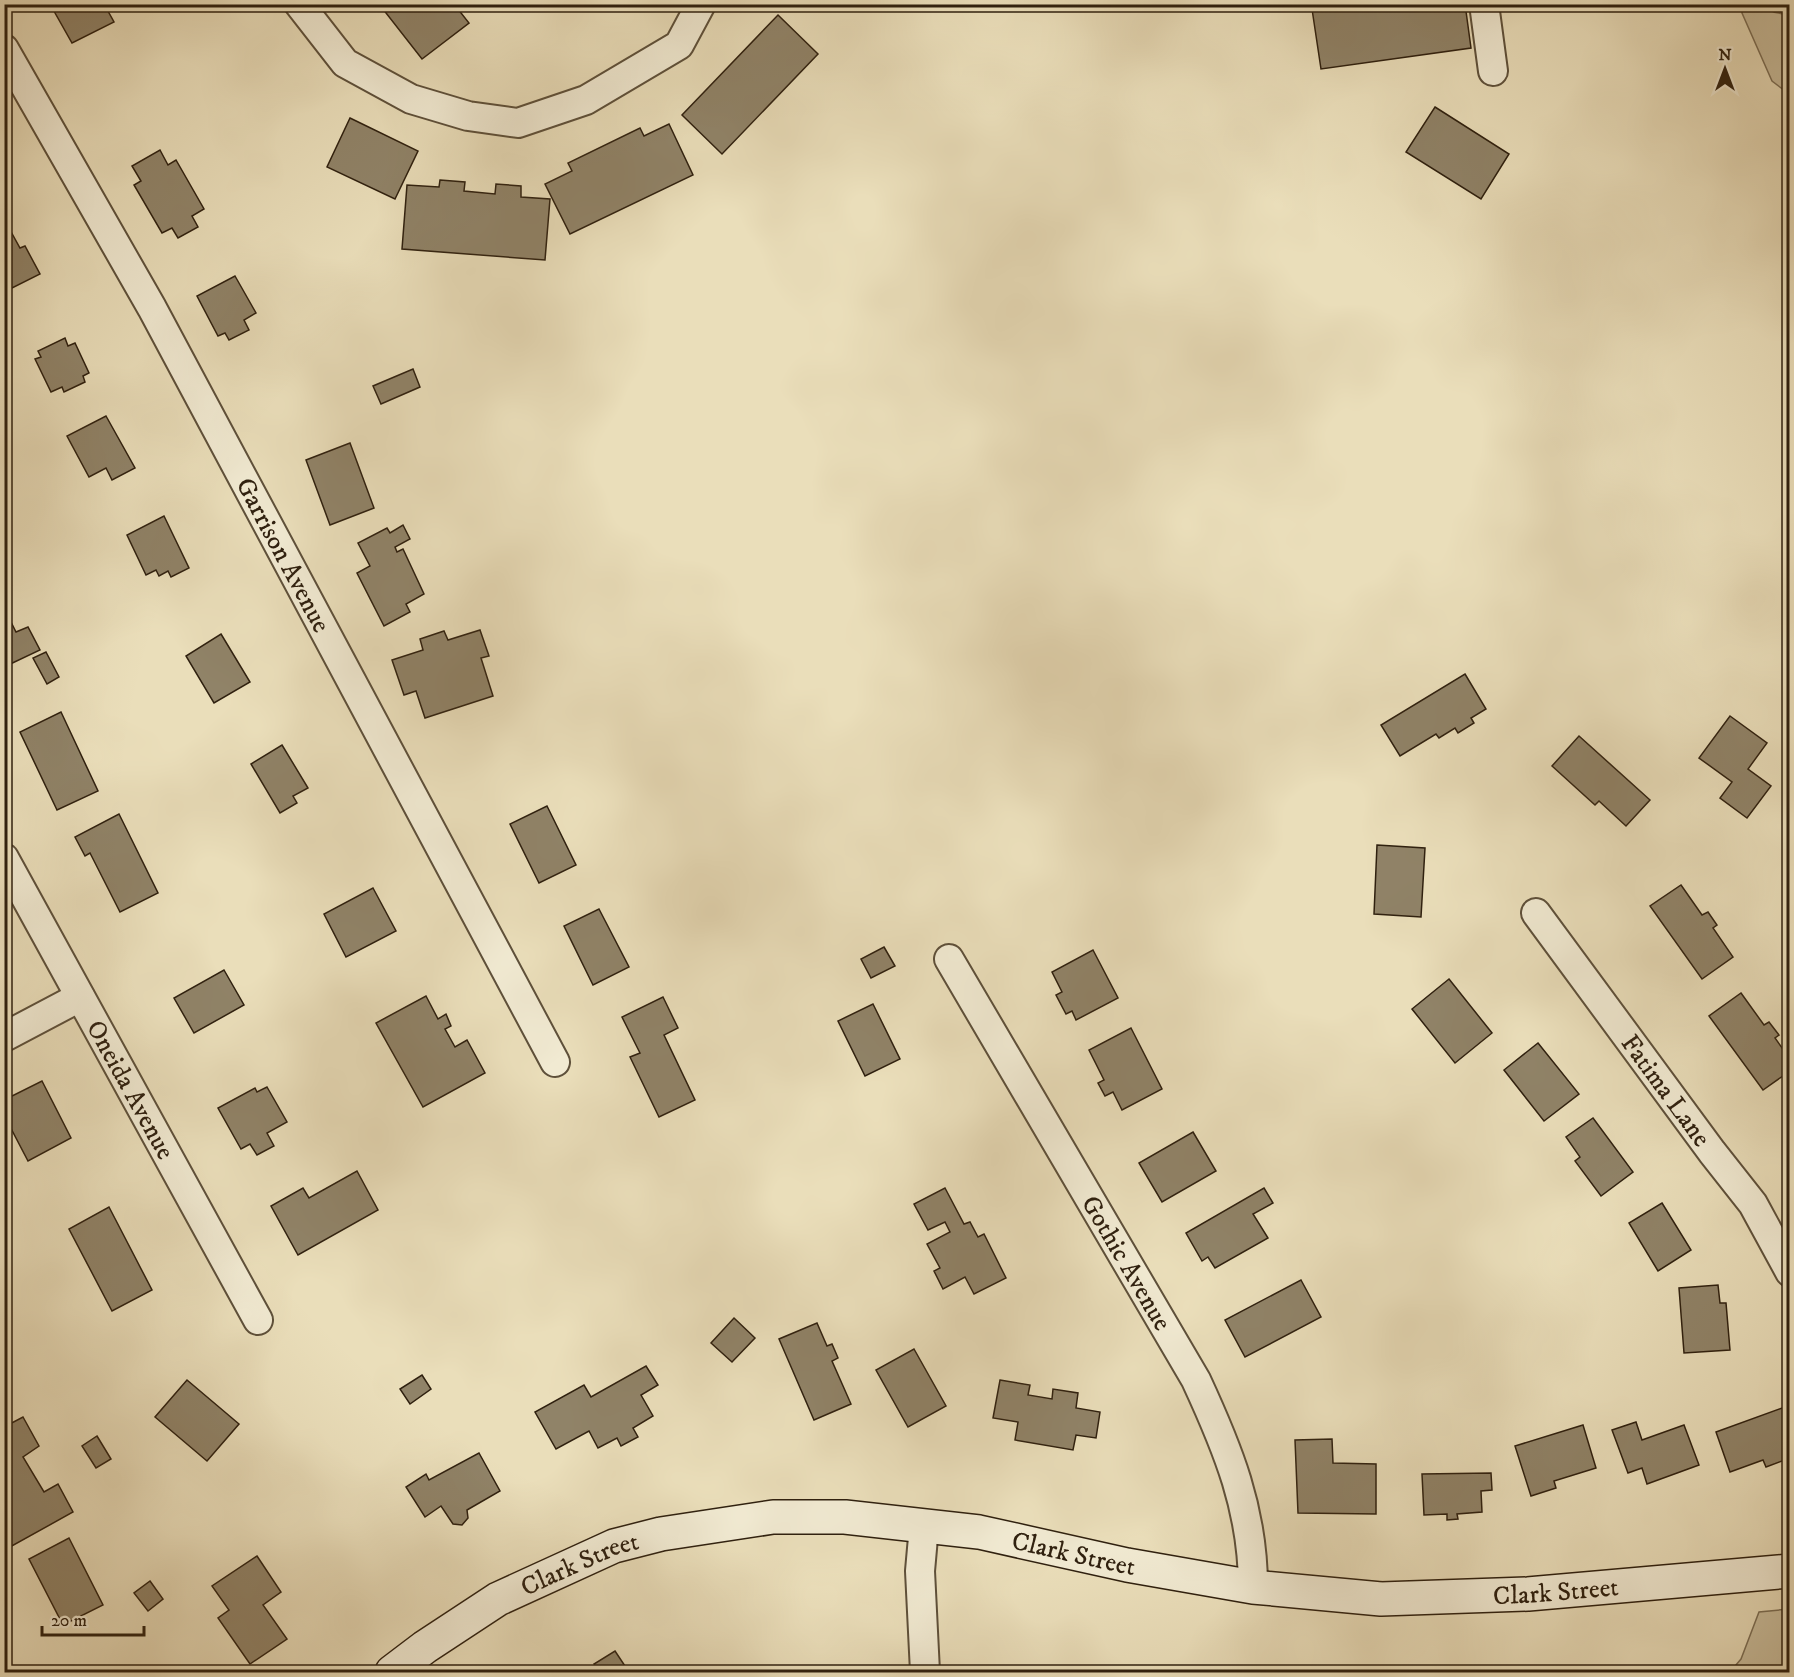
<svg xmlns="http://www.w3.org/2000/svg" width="1794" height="1677" font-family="'IM FELL DW Pica',serif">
<rect width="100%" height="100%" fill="#eadeba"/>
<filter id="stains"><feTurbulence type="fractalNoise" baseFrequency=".00333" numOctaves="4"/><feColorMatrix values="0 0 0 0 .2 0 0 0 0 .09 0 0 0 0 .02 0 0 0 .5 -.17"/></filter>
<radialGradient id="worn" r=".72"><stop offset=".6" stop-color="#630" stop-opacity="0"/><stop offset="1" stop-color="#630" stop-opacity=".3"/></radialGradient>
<g fill="#cabe9d" stroke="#7c6f56" stroke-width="1.5">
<path d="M1742,5H1789V94L1772,81L1742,13Z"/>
<path d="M1789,1609V1672H1730L1741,1659L1759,1612Z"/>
</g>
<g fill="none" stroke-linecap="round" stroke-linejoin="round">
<path stroke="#796b53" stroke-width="10" d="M1776,4L1775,8L1790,11"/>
</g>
<g fill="#908368" stroke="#2f200f" stroke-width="1.5">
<path d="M50,4H104L114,22L72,43Z"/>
<path d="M379,4H454L469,23L422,59Z"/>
<path d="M1347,4H1465L1471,48L1321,69L1312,9Z"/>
<path d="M778,15L818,54L722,154L682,115Z"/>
<path d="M1435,107L1509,154L1481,199L1406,152Z"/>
<path d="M350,118L418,151L395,199L327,167Z"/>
<path d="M669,124L693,175L570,234L545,184L572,171L568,163L640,128L644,136Z"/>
<path d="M160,150L168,165L176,160L204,209L192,216L198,227L178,238L172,228L162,233L134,185L141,181L132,166Z"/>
<path d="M440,180L465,182L464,191L495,194L496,184L521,186V197L550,199L545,260L402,249L407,185L439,187Z"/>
<path d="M4,219L20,248L25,246L40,274L4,292Z"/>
<path d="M235,276L256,313L244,320L249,330L229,340L225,333L218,336L197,296Z"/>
<path d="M65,338L68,346L75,343L89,373L83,376L85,382L64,392L62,387L51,392L35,359L41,357L38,351Z"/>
<path d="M413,369L420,387L381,404L373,386Z"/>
<path d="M106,416L135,468L112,480L106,468L89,477L67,436Z"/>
<path d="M350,443L374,508L330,525L306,460Z"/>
<path d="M164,516L189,568L171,577L168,571L159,576L156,570L146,575L127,535Z"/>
<path d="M403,525L410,539L395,547L397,552L403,549L424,594L406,604L410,612L384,626L357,573L370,566L358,543L387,528L390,533Z"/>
<path d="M4,608L16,632L28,627L40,650L4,667Z"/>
<path d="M480,630L489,656L481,658L493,696L425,718L416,691L404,695L392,660L423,650L420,639L444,631L448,640Z"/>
<path d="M221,634L250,682L214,703L186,656Z"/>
<path d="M46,652L59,677L47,684L33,658Z"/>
<path d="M1465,674L1486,709L1471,718L1474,723L1458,733L1455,728L1439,738L1436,734L1400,756L1381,725Z"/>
<path d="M61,712L98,791L57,810L20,732Z"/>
<path d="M1730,716L1767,743L1748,769L1771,786L1747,818L1720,798L1732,782L1699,758Z"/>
<path d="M1579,736L1650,800L1626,826L1599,801L1595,805L1552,766Z"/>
<path d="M282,745L308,788L293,796L297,803L280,813L251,764Z"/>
<path d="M547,806L576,865L539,883L510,824Z"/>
<path d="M119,814L158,893L120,912L90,853L85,856L75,837Z"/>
<path d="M1377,845L1425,848L1421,917L1374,914Z"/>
<path d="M1681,885L1702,915L1708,912L1717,925L1713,928L1733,957L1702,979L1650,906Z"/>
<path d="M373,888L396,931L346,957L324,914Z"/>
<path d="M599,909L629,967L593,985L564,926Z"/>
<path d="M884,947L895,966L871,978L861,959Z"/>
<path d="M1093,950L1118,998L1076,1020L1072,1011L1066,1014L1056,995L1062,992L1052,972Z"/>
<path d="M224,970L244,1005L194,1033L174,998Z"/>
<path d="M1449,979L1492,1033L1455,1063L1412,1009Z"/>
<path d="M1741,993L1764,1025L1769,1022L1779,1035L1775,1038L1790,1059V1071L1763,1090L1709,1016Z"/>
<path d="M426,996L438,1019L446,1014L451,1026L445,1029L455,1047L467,1040L485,1073L423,1107L376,1023Z"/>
<path d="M663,997L678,1028L664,1035L695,1100L659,1117L630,1057L640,1053L622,1017Z"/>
<path d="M873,1004L900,1059L865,1076L838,1021Z"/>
<path d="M1131,1028L1162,1089L1122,1110L1113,1092L1105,1096L1098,1083L1104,1080L1089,1050Z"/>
<path d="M1538,1043L1579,1094L1544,1121L1504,1070Z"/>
<path d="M42,1081L71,1138L28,1161L4,1115V1100Z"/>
<path d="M267,1087L287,1122L267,1133L274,1146L257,1155L250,1144L241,1149L218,1108L255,1088L257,1092Z"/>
<path d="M1593,1118L1633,1172L1601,1196L1575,1161L1580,1157L1566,1137Z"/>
<path d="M1193,1132L1216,1171L1162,1202L1139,1163Z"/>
<path d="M357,1171L378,1210L298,1255L271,1206L303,1188L309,1198Z"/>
<path d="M945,1188L964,1224L970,1222L978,1237L984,1234L1006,1278L974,1294L965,1277L943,1289L934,1271L940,1268L927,1244L950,1232L945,1222L928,1230L914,1204Z"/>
<path d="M1264,1188L1273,1203L1253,1214L1268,1238L1215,1268L1208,1257L1202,1261L1186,1233Z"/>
<path d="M1662,1203L1691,1250L1658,1271L1629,1223Z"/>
<path d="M109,1207L152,1290L112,1311L69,1229Z"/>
<path d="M1301,1280L1321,1317L1245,1357L1225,1320Z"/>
<path d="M1718,1285L1720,1303H1726L1730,1350L1684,1353L1679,1288Z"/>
<path d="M734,1318L755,1338L732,1362L711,1343Z"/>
<path d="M817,1323L827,1346L832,1344L838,1358L832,1361L851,1404L814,1420L779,1339Z"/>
<path d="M914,1349L946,1406L908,1427L876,1370Z"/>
<path d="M646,1366L658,1385L641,1395L653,1416L633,1428L638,1437L621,1446L617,1438L598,1448L589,1431L556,1449L535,1412L584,1385L591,1397Z"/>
<path d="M422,1375L431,1389L410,1404L400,1389Z"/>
<path d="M187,1380L239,1424L207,1461L155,1417Z"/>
<path d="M1000,1380L1030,1385L1028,1395L1052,1399L1053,1389L1078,1393L1076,1408L1100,1412L1096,1438L1076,1435L1073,1450L1015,1440L1018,1422L993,1418Z"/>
<path d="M1785,1407L1790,1419V1458L1766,1467L1763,1460L1730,1472L1716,1432Z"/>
<path d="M23,1417L39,1446L23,1457L44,1492L58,1484L73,1512L10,1547L4,1537V1427Z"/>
<path d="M1636,1422L1642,1440L1684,1425L1699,1465L1647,1484L1642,1468L1628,1473L1612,1430Z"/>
<path d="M1583,1425L1596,1468L1554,1481L1556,1488L1531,1496L1515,1446Z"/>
<path d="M97,1436L111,1459L96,1468L82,1446Z"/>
<path d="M1332,1439L1333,1463L1376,1464V1514L1298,1513L1295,1440Z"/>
<path d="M479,1453L500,1491L467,1510L468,1518L462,1525L453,1524L441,1506L425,1517L406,1487L426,1474L429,1480Z"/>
<path d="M1491,1473L1492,1490L1481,1491L1482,1512L1457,1514L1458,1519L1447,1520V1514L1424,1515L1422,1474Z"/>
<path d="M69,1538L103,1605L63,1625L29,1559Z"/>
<path d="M257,1556L281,1592L263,1605L287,1639L250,1664L218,1618L229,1610L212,1586Z"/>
<path d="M150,1581L163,1599L148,1611L134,1593Z"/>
<path d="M615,1651L629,1672H599L594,1664Z"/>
</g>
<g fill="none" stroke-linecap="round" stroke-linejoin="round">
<g stroke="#5e503a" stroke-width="32">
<g id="street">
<path d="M299,4L345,63L411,99L468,116L518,123L586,100L679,45L701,4"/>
<path d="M1484,4L1493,71"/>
<path id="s1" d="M4,49L152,308L555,1062"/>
<path id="s2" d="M4,858L258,1320"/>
<path id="s3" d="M1536,913L1712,1152L1753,1204L1790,1272"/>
<path id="s4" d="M949,959L1196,1380C1228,1449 1253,1510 1253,1587"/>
<path d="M4,1037L80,997"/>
<path d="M924,1526L920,1571L925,1672"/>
</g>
</g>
<g stroke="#2f200f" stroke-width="36">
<g id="secondary">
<path id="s5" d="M392,1672L425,1647L498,1599L614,1546L661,1534L773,1517H845L979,1532L1127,1565L1253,1587L1381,1599L1528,1594L1790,1571"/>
</g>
</g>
<use href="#street" stroke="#f1ead2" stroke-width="28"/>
<use href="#secondary" stroke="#f1ead2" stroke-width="33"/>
</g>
<g text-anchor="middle" stroke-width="5" stroke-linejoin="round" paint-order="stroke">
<g font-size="26" fill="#2f200f" stroke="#f1ead2">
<text dy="9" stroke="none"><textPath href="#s1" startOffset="578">Garrison Avenue</textPath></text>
<text dy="9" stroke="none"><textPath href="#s2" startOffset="264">Oneida Avenue</textPath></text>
<text dy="9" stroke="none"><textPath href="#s3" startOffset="220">Fatima Lane</textPath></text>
<text dy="9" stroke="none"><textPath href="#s4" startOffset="352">Gothic Avenue</textPath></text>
<text dy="9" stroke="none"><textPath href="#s5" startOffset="722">Clark Street</textPath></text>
<text dy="9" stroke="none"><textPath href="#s5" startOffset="218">Clark Street</textPath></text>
<text dy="9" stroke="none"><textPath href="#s5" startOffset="1208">Clark Street</textPath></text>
</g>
</g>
<rect width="1794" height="1677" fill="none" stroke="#eadeba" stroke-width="24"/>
<rect x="6" y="6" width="1782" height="1665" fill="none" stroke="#2f200f" stroke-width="3"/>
<rect x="12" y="12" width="1770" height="1653" fill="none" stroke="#2f200f" stroke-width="1.5"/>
<g transform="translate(1725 69)" stroke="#f1ead2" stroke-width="4.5" paint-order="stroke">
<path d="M0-4.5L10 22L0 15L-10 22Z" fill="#2f200f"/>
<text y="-9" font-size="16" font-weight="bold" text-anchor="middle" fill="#2f200f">N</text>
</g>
<path d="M42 1626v9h102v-9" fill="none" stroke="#2f200f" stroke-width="3"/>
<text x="51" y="1626" font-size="18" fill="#2f200f" stroke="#f1ead2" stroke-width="4.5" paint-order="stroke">20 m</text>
<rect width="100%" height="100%" filter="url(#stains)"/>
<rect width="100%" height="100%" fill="url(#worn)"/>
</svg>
